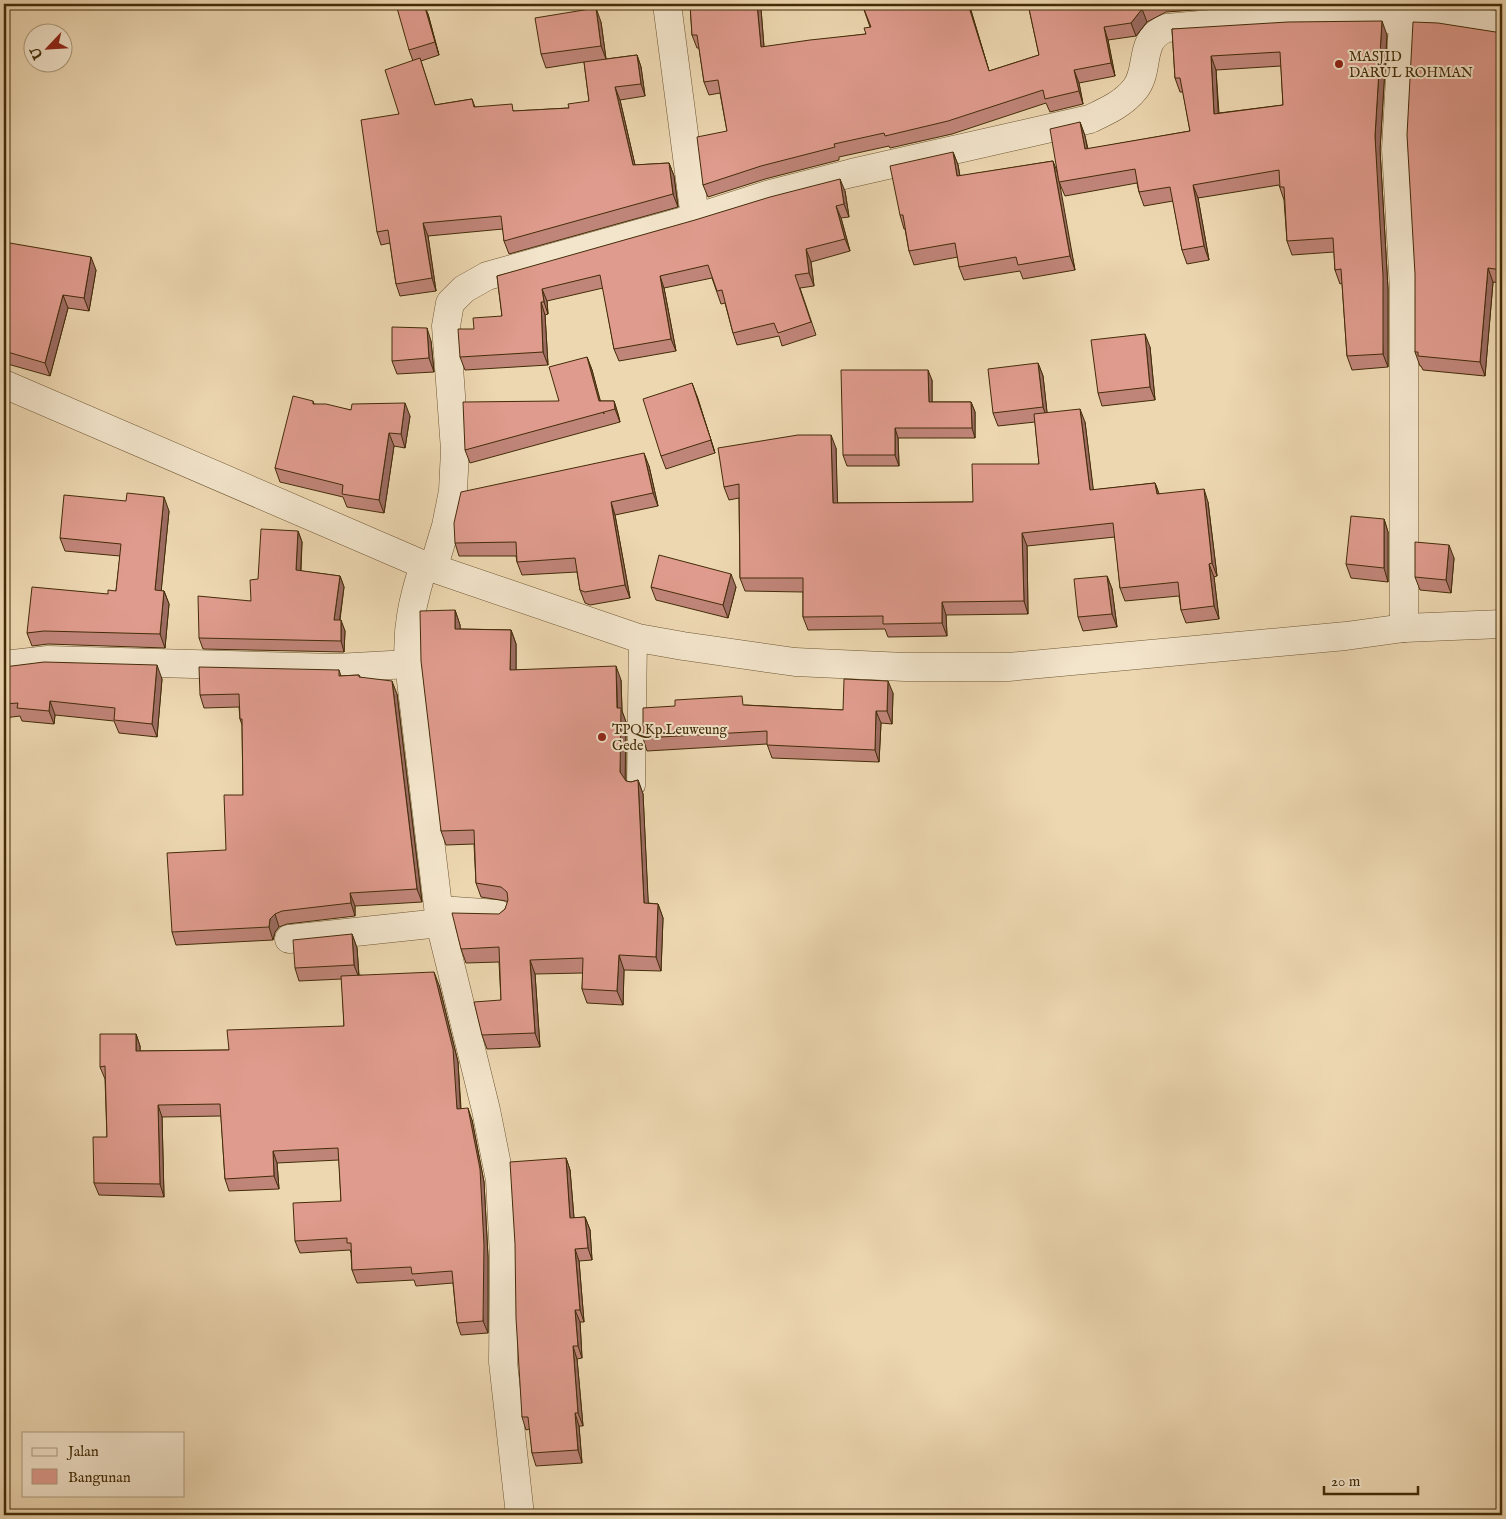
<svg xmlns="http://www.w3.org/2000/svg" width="1506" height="1519" font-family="'IM FELL English',serif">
<rect width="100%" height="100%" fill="#edd7b1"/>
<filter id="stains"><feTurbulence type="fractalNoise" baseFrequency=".004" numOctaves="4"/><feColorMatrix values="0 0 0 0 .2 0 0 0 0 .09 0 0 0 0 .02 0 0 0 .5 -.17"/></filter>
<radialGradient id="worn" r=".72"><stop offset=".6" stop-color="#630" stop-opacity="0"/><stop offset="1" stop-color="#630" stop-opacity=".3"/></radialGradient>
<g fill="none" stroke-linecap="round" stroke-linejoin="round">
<g stroke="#6e5732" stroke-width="19">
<path id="lane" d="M636,786L638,638"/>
</g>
<g stroke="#6e5732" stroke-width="29">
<g id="street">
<path d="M667,4L695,218"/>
<path d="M1403,21L1396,149L1404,289V628"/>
<path d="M4,384L424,565L638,638L683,646L795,662L905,667H1008L1346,636L1404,628L1502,624"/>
<path d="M424,565C413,599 406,629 409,664L440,923L486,1110L500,1180L504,1257L503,1362L520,1515"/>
<path d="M433,569L446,526L453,491L455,450L446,326L450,303L464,289L487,276L695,218L770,194L852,173L1090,119C1107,111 1123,104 1135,89C1151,69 1137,39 1167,28C1278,17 1392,16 1502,25"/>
<path d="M4,665L48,660L336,668L409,664"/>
<path d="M440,910L498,914"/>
<path d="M289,939L440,923"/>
</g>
</g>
<use href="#lane" stroke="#f3e5cc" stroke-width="18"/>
<use href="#street" stroke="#f3e5cc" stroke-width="28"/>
</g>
<g fill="#c08579" stroke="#432c08" fill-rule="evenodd">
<path d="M690,4H759L761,9L764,47L866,34L870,27L862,4H979L970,7L989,71L1039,55L1028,4H1322L1250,6L1166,12L1147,22L1136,36L1108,40L1115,76L1079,83L1083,104L1050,112L1046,103L952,134L890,148L889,146L839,157V160L765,179L708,197L703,185L727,131L720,93L709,95L704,82L699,48H697L692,35Z"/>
<path d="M428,14L439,55L421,61L435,105L472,99L475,107L515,111L569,108L589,101L584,62L546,68L541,54L601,22L606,59L637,55L641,67L645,96L620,100L635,165L669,163L674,176L678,207L509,254L504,241L503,229L428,236L436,291L400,296L396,284L390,243L381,245L377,232L399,114L413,61L409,50Z"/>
<path d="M1172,29L1387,35L1380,150L1388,289V367L1352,370L1347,356L1342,283L1340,284L1335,270L1334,252L1292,255L1287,241L1284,200L1279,185L1198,198L1209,260L1187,264L1182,250L1173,201L1144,206L1139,192L1137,183L1065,196L1059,182L1080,122L1085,136L1088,149L1190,131L1183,92H1180L1175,78ZM1281,66L1283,105L1219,113L1216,70Z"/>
<path d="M1502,33V283L1493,282L1485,376L1423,370L1421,366H1420L1415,352Z"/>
<path d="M953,152L958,165L960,176L1053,161L1075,270L1023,279L1020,271L964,280L959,267L958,257L914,265L909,251L905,229H904L900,215Z"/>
<path d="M845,191L849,217L841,218L850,251L811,262L814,286L800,288L816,335L782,346L779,336L737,345L733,333L725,303L721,304L712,278L664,288L676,351L619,361L614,349L603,288L547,301L548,314L545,315L548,365L465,370L460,357L474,329L502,316L497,276Z"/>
<path d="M4,242L96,270L89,311L68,308L50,376L4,363Z"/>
<path d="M431,341L434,372L397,374L392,361Z"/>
<path d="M1150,347L1155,400L1102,406L1098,393Z"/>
<path d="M587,357L592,370L600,401H614L618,414L620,422L470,463L465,450L559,401Z"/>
<path d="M1038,363L1043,376L1047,413L1085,422L1093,490L1155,483L1159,494L1208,502L1217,576L1214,577L1219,619L1186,623L1181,610L1179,596L1125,601L1120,588L1115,537L1027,546L1028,614L946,615L947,636L888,637L885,629L808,630L803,617V592L745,591L740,578L739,498L729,500L724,487L836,448L837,503L973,502L1039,464L1035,422L998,426L993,413Z"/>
<path d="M932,380V402H971L975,412V438H898L899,466H847L843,455Z"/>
<path d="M697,396L715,453L666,469L661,456Z"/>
<path d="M313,401L314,404L351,410L410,416L405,448L394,446L384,513L347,507L343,497L280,482L275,468Z"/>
<path d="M649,466L658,506L615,515L630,598L590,605L585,603L580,590L577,572L522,575L517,562L516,556H459L455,543Z"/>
<path d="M169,511L161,591H164L169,604L165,648L48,644L32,646L27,633L108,594L116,591L120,556L65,551L60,538Z"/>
<path d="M1384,519L1388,532V582L1351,578L1346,564Z"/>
<path d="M298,531L302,542L301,571L340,576L344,587L340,620L345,631L344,652L203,649L199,638L251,601Z"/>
<path d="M1454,558L1451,593L1420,590L1415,577Z"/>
<path d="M1107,576L1112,589L1117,627L1083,631L1078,617Z"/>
<path d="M651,587H736L728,618L656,600Z"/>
<path d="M455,610L460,625V629L511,630L516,644V670L621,680L622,711L626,722V781L631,782L638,780L643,794L648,903L658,904L663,918L661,971L624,970L623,1005L587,1003L582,989L583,973L535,974L540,1047L487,1049L482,1035L501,1000L499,962L466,963L461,949L505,909L508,902L506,901L481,897L476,883L474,844L446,845L441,831Z"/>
<path d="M4,667L162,679L157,737L119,733L114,721L55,715L54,724L22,721L20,716L4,718Z"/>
<path d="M339,670L341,676L359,675L360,677L397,694L422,902L355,906V916L287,924L279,927L275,932L273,940L176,945L172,932L226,850L243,795L242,725L240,719L239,707L204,708L200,695Z"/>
<path d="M893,693L892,724L881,723L879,762L772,758L767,744L647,751L643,738L745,705L843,710Z"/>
<path d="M352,934L357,948L359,975L439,985L458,1062L461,1108L472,1120L484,1182L488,1257V1333L461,1335L457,1323L453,1283L416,1286L414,1280L357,1283L352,1270L351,1253L350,1250L300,1253L295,1241L341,1201L339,1160L277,1163L279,1189L229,1191L225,1179L221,1116L162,1117L164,1197L99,1195L94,1183L107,1137L105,1079L100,1067L136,1034L140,1046V1051L229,1050L344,1026L342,979L299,981L295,968Z"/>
<path d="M566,1158L570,1170L574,1218L585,1217L590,1230L592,1260L579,1261L584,1322H580L582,1358L577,1359L583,1426H579L582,1463L536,1466L532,1453L530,1429L526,1430L522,1417Z"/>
</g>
<g fill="#9c6c63" stroke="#432c08">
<path d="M424,4L428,14L439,55L435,42Z"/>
<path d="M757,4H759L761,9L765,60L761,47Z"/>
<path d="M968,4H969L993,84L989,71Z"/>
<path d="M596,8L601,22L606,59L601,46Z"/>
<path d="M1142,9L1147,22L1136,36L1131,23Z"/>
<path d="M1382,21L1387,35L1380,150L1388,289V367L1383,354L1375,136Z"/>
<path d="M1104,27L1108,40L1115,76L1111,63Z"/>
<path d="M637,55L641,67L645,96L641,84Z"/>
<path d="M1211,56L1216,70L1219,128L1214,114Z"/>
<path d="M1074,70L1079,83L1083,104L1079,91Z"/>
<path d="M615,87L620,100L638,178L633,165Z"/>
<path d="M1080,122L1085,136L1090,163L1085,149Z"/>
<path d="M953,152L958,165L962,189L957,176Z"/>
<path d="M1053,161L1058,174L1075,270L1070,256Z"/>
<path d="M669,163L674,176L678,207L673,194Z"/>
<path d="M840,179L845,191L849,217L844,204Z"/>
<path d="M1193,185L1198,198L1209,260L1204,246Z"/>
<path d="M836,206L841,218L850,251L845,239Z"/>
<path d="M423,223L428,236L436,291L432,278Z"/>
<path d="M806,249L811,262L814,286L809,273Z"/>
<path d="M91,257L96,270L89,311L84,298Z"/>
<path d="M1488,268L1493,282L1485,376L1480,362Z"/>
<path d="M660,276L664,288L676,351L671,339Z"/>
<path d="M542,289L547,301L548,314L544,302Z"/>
<path d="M63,295L68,308L50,376L45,363Z"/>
<path d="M541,302L545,315L548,365L543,352Z"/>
<path d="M427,328L431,341L434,372L429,358Z"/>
<path d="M1145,334L1150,347L1155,400L1150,387Z"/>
<path d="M587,357L592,370L604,414L599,401Z"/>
<path d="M1038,363L1043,376L1048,421L1043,407Z"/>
<path d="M928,370L932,380V412L929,402Z"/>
<path d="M692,383L697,396L715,453L711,440Z"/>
<path d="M614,401L618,414L620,422L615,409Z"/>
<path d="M971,402L975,412V438L972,428Z"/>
<path d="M405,403L410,416L405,448L401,434Z"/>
<path d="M1080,409L1085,422L1095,503L1090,490Z"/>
<path d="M895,428L898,438L899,466L895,455Z"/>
<path d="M389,433L394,446L384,513L379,500Z"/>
<path d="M831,435L836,448L838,516L833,503Z"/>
<path d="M644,453L649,466L658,506L653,493Z"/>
<path d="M1155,483L1160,496L1157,494Z"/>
<path d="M1204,489L1208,502L1217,576L1212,563Z"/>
<path d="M164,497L169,511L160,603L155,590Z"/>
<path d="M611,502L615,515L630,598L625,585Z"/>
<path d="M1384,519L1388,532V582L1384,568Z"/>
<path d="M298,531L302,542L300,581L296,570Z"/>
<path d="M1022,533L1027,546L1028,614L1024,601Z"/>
<path d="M1449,545L1454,558L1451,593L1446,580Z"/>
<path d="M1209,564L1214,577L1219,619L1214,606Z"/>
<path d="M731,574L736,587L728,618L723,605Z"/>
<path d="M340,576L344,587L338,631L334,620Z"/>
<path d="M1107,576L1112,589L1117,627L1112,614Z"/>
<path d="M164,591L169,604L165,648L160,634Z"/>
<path d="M942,602L946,615L947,636L942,623Z"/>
<path d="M455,610L460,625V644L455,629Z"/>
<path d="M341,620L345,631L344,652L341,641Z"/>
<path d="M511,630L516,644V685L510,670Z"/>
<path d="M157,665L162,679L157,737L152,724Z"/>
<path d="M616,666L621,680L622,711L626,722L625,786L620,772Z"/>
<path d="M392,681L397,694L422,902L417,889Z"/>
<path d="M888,681L893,693L892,724L887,711Z"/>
<path d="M50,701L55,715L54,724L49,711Z"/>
<path d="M876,711L881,723L879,762L875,750Z"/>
<path d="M638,780L643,794L649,917L644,903Z"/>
<path d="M350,893L355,906V916L351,903Z"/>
<path d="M658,904L663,918L661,971L656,957Z"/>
<path d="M275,914L279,927L275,932L273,940L269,927L270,919Z"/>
<path d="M352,934L357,948L359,978L354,965Z"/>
<path d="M619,955L624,970L623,1005L617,991Z"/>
<path d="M530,960L535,974L540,1047L535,1033Z"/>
<path d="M434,972L439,985L458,1062L461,1121L457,1109Z"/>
<path d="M136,1034L140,1046V1064L136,1051Z"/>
<path d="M158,1105L162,1117L164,1197L160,1184Z"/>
<path d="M468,1108L472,1120L484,1182L488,1257V1333L483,1321Z"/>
<path d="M273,1151L277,1163L279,1189L274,1176Z"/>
<path d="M566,1158L570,1170L575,1231L570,1218Z"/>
<path d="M585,1217L590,1230L592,1260L588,1248Z"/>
<path d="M575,1249L579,1261L584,1322L580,1310Z"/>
<path d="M575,1310L580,1322L582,1358L578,1346Z"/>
<path d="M573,1346L577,1359L583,1426L578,1413Z"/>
<path d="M575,1413L579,1426L582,1463L578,1450Z"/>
</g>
<g fill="#df9b8d" stroke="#432c08" fill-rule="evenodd">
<path d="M412,4H424L435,42L409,50L397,8Z"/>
<path d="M690,4H757L761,47L810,40L866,34L864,28L871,27L862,4H968L989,71L1039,55L1028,4H1153L1142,9L1131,23L1104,27L1111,63L1074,70L1079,91L1045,99L1043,90L948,121L885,136L884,133L834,144L835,147L761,166L703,185L697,137L727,131L718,80L704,82L697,35H692Z"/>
<path d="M596,8L601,46L541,54L535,18Z"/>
<path d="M1382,21L1375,136L1383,276V354L1347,356L1341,269L1335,270L1333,238L1287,241L1284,187H1280L1279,170L1193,185L1204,246L1182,250L1170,187L1139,192L1135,169L1059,182L1050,129L1080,122L1085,149L1190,131L1180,78H1175L1172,29L1288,22ZM1280,52L1283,105L1214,114L1211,56Z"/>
<path d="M1413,22L1438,23L1502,33V270L1488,268L1480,362L1418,356V352H1415V274L1407,135Z"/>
<path d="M637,55L641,84L615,87L633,165L669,163L673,194L504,241L501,216L423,223L432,278L396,284L388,230L377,232L361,120L399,114L385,70L420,58L435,105L472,99L474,107L512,104L513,111L569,108L568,104L589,101L584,62Z"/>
<path d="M953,152L957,176L1053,161L1070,256L1018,265L1016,257L959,267L955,243L909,251L903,215H900L890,166Z"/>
<path d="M840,179L844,204L836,206L845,239L806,249L809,273L795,275L811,322L778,333L774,323L733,333L722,290L717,291L708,265L660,276L671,339L614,349L600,275L542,289L544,302H541L543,352L460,357L458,329H474L473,318L502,316L497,276L695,220L770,197Z"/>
<path d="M4,242L91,257L84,298L63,295L45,363L4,351Z"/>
<path d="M392,327L427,328L429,358L392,361Z"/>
<path d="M1145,334L1150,387L1098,393L1091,340Z"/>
<path d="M587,357L599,401H614L615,409L465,450L463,402L559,401L549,367Z"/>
<path d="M1038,363L1043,407L993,413L988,369Z"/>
<path d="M841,370H928L929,402H971L972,428H895V455H843Z"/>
<path d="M692,383L711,440L661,456L643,399Z"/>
<path d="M293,396L313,401V404H326L351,410L352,404L405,403L401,434L389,433L379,500L342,494L343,485L275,468Z"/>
<path d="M1080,409L1090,490L1155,483L1157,494L1204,489L1212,563L1209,564L1214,606L1181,610L1178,582L1120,588L1113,523L1022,533L1024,601L942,602V623L883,624V616L803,617V578H740L739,484L724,487L718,448L798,435H831L833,503L973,502L972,464H1039L1034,414Z"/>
<path d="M644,453L653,493L611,502L625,585L585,592L580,590L575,558L517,562L516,542L455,543L454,523L461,492Z"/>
<path d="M127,493L164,497L155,590L164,591L160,634L44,631L27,633L32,587L108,594V590L116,591L121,544L60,538L64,495L126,501Z"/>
<path d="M1351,516L1384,519V568L1346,564Z"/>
<path d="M261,529L298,531L296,570L340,576L334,620H341V641L199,638L198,596L251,601L250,580L258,579Z"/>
<path d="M1415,542L1449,545L1446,580L1415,577Z"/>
<path d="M659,555L731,574L723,605L651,587Z"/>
<path d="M1107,576L1112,614L1078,617L1074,579Z"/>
<path d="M455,610V629L511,630L510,670L616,666L617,708H621L620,772L626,781L631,782L638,780L644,903L658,904L656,957L619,955L617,991L582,989L583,958L530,960L535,1033L482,1035L474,1002L501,1000L499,947L461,949L452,913L499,914L505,909L508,900L507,892L501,887L476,883L474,830L441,831L421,661L420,611Z"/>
<path d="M44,662L157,665L152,724L114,720L115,708L50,701L49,711L17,708L18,703L4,704V667Z"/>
<path d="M199,667L339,670V676L359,675V677L392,681L417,889L350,893L351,903L282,911L275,914L270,919L269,927L172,932L167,853L226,850L224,795H243L242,719H240L239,694L200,695Z"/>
<path d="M844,679L888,681L887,711H876L875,750L767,745V731L643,738V708L675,706V700L742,696L743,705L843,710Z"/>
<path d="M352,934L354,965L295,968L293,940Z"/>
<path d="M434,972L453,1049L457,1109L468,1108L480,1169L484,1245L483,1321L457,1323L452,1271L412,1274L411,1267L352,1270L351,1243H347V1238L295,1241L293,1203L341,1201L338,1148L273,1151L274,1176L225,1179L220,1104L158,1105L160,1184L94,1183L93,1137H107L105,1066L100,1067V1034H136V1051L229,1050L227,1030L344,1026L341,976Z"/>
<path d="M566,1158L570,1218L585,1217L588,1248L575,1249L580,1310H575L578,1346H573L578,1413H575L578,1450L532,1453L528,1417H522L516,1318L515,1244L510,1162Z"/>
</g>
<g fill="#8f2418" stroke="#f3e5cc" stroke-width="2">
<circle cx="1339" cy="64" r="5"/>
<circle cx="602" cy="737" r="5"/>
</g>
<g text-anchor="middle" stroke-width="4" stroke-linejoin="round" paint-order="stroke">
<g font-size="14" fill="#432c08" stroke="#f3e5cc" text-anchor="start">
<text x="1349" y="61">MASJID<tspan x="1349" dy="16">DARUL ROHMAN</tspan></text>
<text x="612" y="734">TPQ Kp.Leuweung<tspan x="612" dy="16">Gede</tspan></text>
</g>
</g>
<rect width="1506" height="1519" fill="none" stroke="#edd7b1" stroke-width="20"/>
<rect x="5" y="5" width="1496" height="1509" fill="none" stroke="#432c08" stroke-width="2.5"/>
<rect x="10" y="10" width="1486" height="1499" fill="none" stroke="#432c08"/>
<rect x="22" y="1432" width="162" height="65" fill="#f3e5cc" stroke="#ad9b7e"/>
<rect x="32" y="1448" width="25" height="8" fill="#f3e5cc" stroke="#ad9b7e"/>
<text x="68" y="1456" font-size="15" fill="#432c08">Jalan</text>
<rect x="32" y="1469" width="25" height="15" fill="#df9b8d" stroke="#ad9b7e"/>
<text x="68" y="1482" font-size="15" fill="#432c08">Bangunan</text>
<g transform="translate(48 48) rotate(245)"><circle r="24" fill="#f3e5cc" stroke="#ad9b7e"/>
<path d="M0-4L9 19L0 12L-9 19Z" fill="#8f2418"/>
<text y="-8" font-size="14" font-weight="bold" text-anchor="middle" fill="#432c08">U</text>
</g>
<path d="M1324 1486v8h94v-8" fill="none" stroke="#432c08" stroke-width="2.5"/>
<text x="1331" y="1486" font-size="15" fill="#432c08" stroke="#f3e5cc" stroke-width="4" paint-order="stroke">20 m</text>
<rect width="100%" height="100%" filter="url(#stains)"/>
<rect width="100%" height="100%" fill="url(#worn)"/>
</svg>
